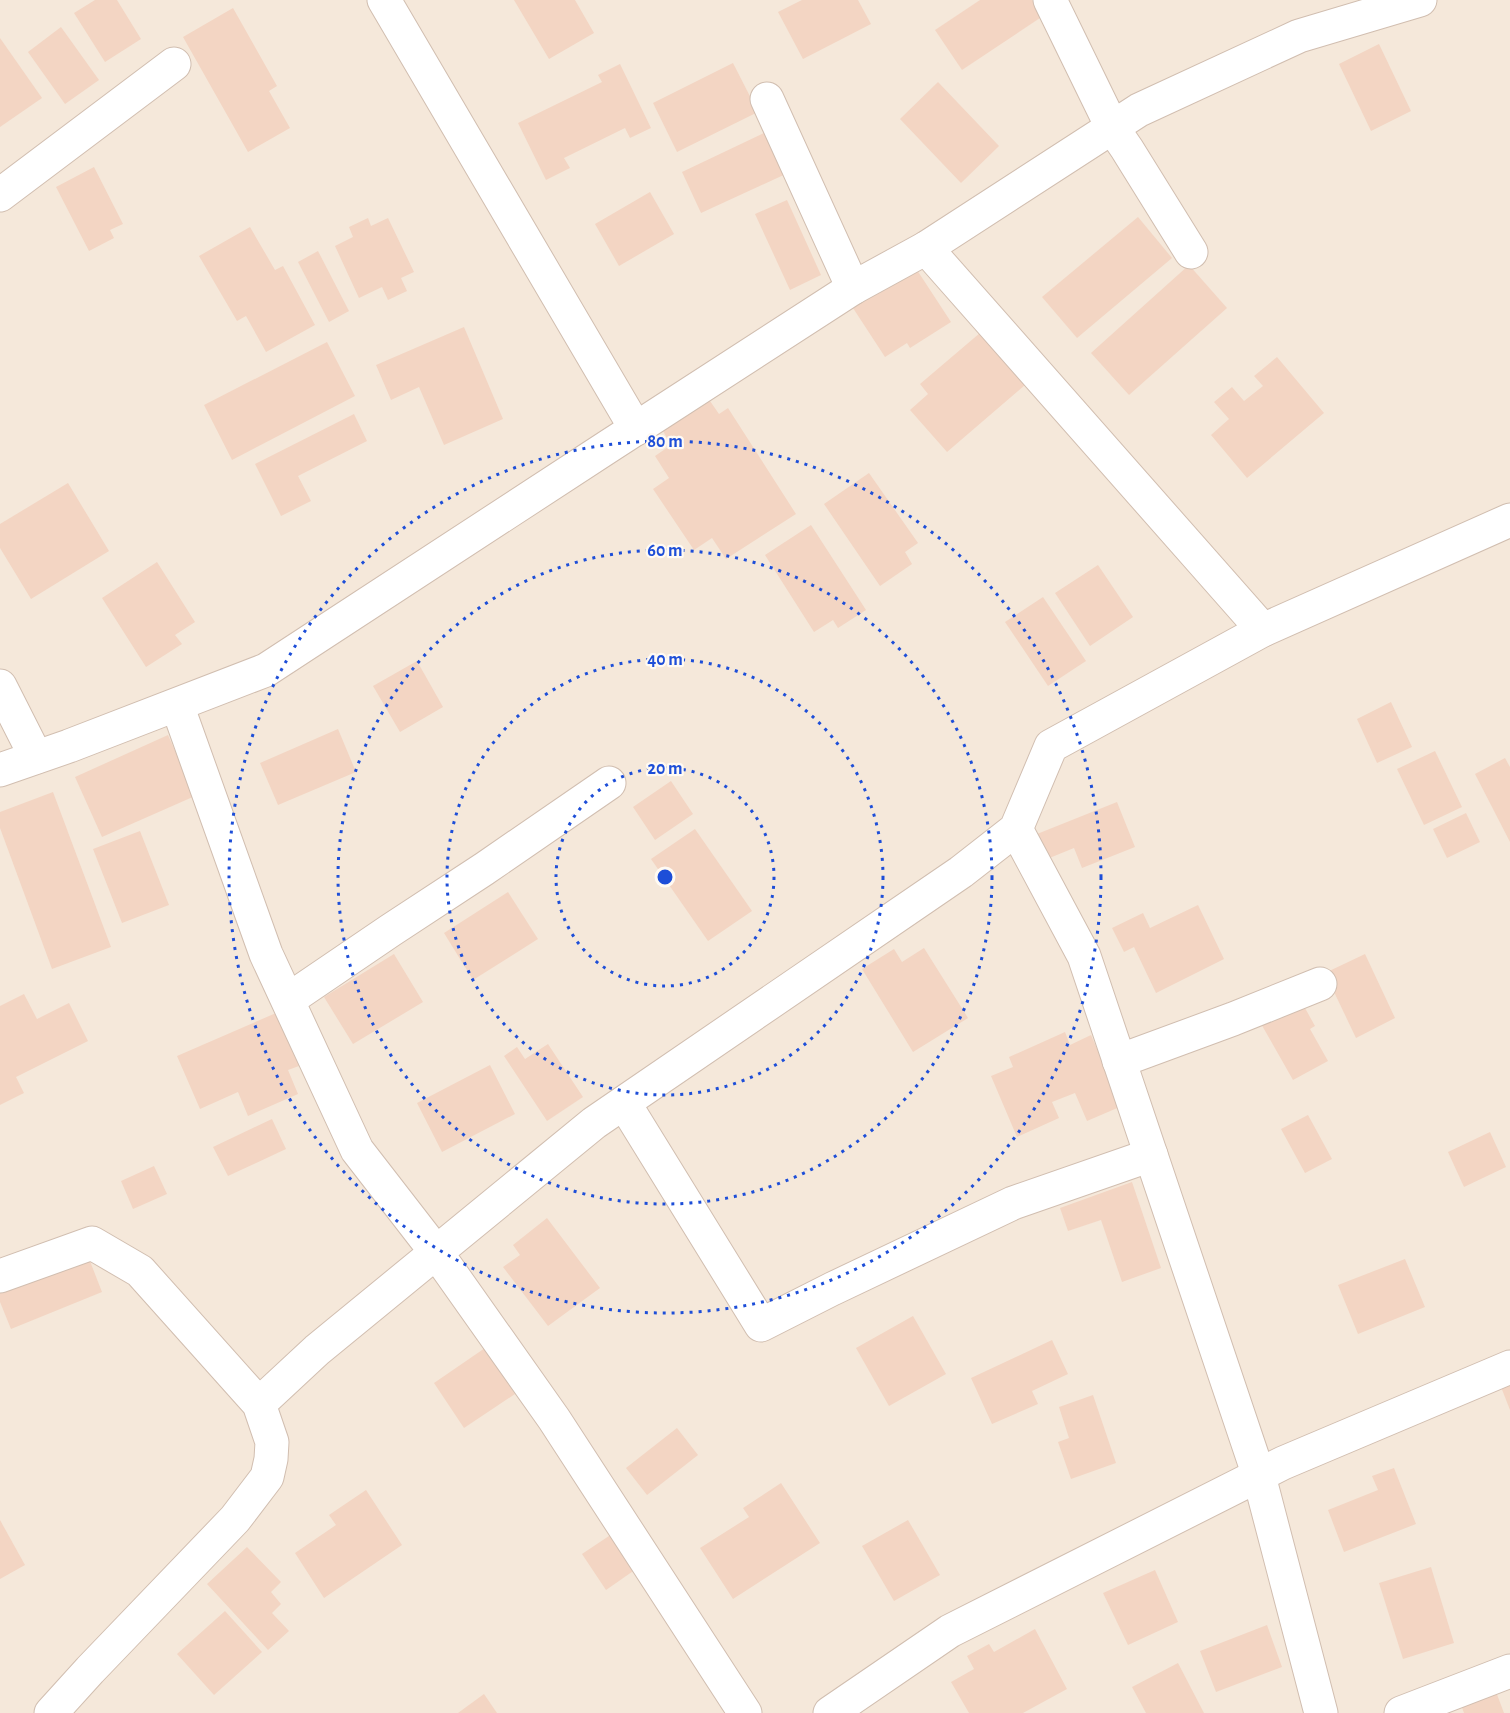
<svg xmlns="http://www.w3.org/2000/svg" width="1510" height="1713" font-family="'Alegreya Sans',sans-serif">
<rect width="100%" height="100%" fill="#fdf6ec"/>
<rect fill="#f5e8da" x="0" y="0" width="1510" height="1713"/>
<g fill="#f3d5c3">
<path d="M95,0H117L141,39L105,62L74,13Z"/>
<path d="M514,0H575L594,33L549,59Z"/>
<path d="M802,0H858L871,24L803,59L778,12Z"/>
<path d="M980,0H1032L1043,16L962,70L935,30Z"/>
<path d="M233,8L277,86L269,91L290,128L248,152L183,37Z"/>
<path d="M61,27L99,80L65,104L28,52Z"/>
<path d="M0,38L42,98L0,127Z"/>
<path d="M1379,44L1411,111L1371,131L1339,64Z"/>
<path d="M733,63L758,112L677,152L653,103Z"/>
<path d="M620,64L651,128L630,138L625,128L564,158L570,168L546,180L518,123L602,82L598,75Z"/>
<path d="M938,82L999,146L961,183L900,119Z"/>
<path d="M768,131L788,173L701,213L682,172Z"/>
<path d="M94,167L123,224L110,230L114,238L89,251L56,187Z"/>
<path d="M650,192L674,234L619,266L595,224Z"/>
<path d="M787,200L821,275L790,290L755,214Z"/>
<path d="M1138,217L1172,258L1077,338L1042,297Z"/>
<path d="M368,218L371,226L388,218L414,272L401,278L407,291L388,300L382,287L359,298L335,246L353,237L349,227Z"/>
<path d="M250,227L275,270L283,266L315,325L266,352L246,316L237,321L199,256Z"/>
<path d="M318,251L349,311L329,322L298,262Z"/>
<path d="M1189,265L1227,308L1129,395L1091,353Z"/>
<path d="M915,267L951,322L910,348L907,343L885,357L853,308Z"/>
<path d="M464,327L503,419L444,445L419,387L391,400L376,365Z"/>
<path d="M987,327L1032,379L947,452L910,410L928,394L920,384Z"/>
<path d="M327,342L355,396L232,460L204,405Z"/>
<path d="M1277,357L1324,413L1247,478L1211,435L1229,419L1214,402L1232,387L1244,401L1263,386L1254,376Z"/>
<path d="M710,401L719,414L728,408L796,514L726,559L712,538L694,550L653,489L669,478L655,456L671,445L663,431Z"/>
<path d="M354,414L367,441L298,476L311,501L281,516L255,464Z"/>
<path d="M869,473L918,543L905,552L912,564L880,586L824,504Z"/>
<path d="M68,483L109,551L31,599L0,548V524Z"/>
<path d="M811,525L866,610L838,628L833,620L814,632L765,555Z"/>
<path d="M157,562L195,622L175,635L182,644L146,667L102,598Z"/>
<path d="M1098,565L1133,617L1090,646L1055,593Z"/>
<path d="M1043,597L1086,661L1048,686L1005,622Z"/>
<path d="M417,661L443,707L400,732L373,686Z"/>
<path d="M1391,702L1412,747L1377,763L1357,719Z"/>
<path d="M338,729L356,772L278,805L260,763Z"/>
<path d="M168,735L195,796L102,837L75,777Z"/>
<path d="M1435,751L1462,807L1424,825L1397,769Z"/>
<path d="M1505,758L1510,767V842L1475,774Z"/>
<path d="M671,781L693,814L655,840L633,807Z"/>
<path d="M53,792L111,947L52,969L0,828V812Z"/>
<path d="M1117,802L1135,847L1082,868L1074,848L1047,859L1037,834Z"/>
<path d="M1466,813L1480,842L1447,858L1433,829Z"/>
<path d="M695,829L752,911L708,941L651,859Z"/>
<path d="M140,831L169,905L122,923L93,849Z"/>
<path d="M508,892L538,939L473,980L444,933Z"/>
<path d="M1198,905L1224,959L1156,993L1134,947L1124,952L1112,928L1143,913L1150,928Z"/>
<path d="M924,948L968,1018L913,1052L862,969L894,949L902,962Z"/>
<path d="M394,954L423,1002L353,1044L324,997Z"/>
<path d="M1365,954L1395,1018L1356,1038L1325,973Z"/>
<path d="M24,994L37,1019L69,1003L88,1041L16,1077L24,1093L0,1105V1006Z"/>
<path d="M1300,999L1315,1026L1310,1029L1328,1061L1293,1080L1260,1022Z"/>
<path d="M276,1013L299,1066L288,1070L298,1094L248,1116L238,1092L200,1109L177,1056Z"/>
<path d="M1065,1032L1070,1045L1091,1035L1122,1106L1087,1121L1075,1093L1052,1102L1059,1118L1017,1137L991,1076L1013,1067L1009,1057Z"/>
<path d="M548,1044L583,1097L547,1121L504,1056L517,1047L525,1059Z"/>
<path d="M490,1065L515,1114L442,1152L417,1103Z"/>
<path d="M1308,1115L1332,1159L1305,1173L1281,1129Z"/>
<path d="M272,1119L286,1149L228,1176L213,1147Z"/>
<path d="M1490,1132L1506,1167L1464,1187L1448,1152Z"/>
<path d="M154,1166L167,1194L133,1209L121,1181Z"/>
<path d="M1132,1182L1161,1268L1122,1282L1101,1220L1068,1231L1060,1208Z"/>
<path d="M547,1218L600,1288L548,1326L503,1267L520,1255L513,1245Z"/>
<path d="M88,1256L102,1292L11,1329L0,1302V1292Z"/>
<path d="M1405,1259L1425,1307L1358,1334L1338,1285Z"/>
<path d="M913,1316L946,1374L889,1406L856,1348Z"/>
<path d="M1052,1340L1068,1374L1032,1391L1038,1404L992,1424L971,1378Z"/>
<path d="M485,1348L515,1394L464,1428L434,1383Z"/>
<path d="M1510,1384V1410L1501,1387Z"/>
<path d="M1093,1395L1116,1463L1071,1479L1058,1442L1069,1438L1059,1407Z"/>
<path d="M677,1428L698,1455L647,1495L626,1468Z"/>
<path d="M1394,1468L1416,1524L1344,1552L1328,1510L1378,1490L1372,1476Z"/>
<path d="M781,1483L820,1543L733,1599L700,1548L749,1517L743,1508Z"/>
<path d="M366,1490L402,1545L324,1598L295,1553L336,1525L329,1515Z"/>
<path d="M0,1520L25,1565L0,1579Z"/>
<path d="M908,1520L940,1575L894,1601L862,1546Z"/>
<path d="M615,1532L639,1567L606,1590L582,1554Z"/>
<path d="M247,1547L281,1582L271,1592L281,1604L272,1613L289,1631L268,1650L207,1584Z"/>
<path d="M1431,1567L1454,1643L1403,1659L1379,1583Z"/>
<path d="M1155,1570L1178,1622L1128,1645L1103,1593Z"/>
<path d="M225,1611L262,1652L214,1695L177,1654Z"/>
<path d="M1267,1625L1282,1667L1216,1692L1200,1651Z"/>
<path d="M1035,1629L1067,1689L1023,1713H969L951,1682L974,1669L967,1656L989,1644L994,1652Z"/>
<path d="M1178,1663L1204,1713H1146L1132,1687Z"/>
<path d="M1495,1689L1504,1713H1464L1460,1702Z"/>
<path d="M484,1694L497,1713H458Z"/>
</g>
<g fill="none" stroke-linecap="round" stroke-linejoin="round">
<g stroke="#d1beb0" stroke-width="35">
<g id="minor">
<path d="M384,0L636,429"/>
<path d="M1050,0L1112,127L1127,149L1191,252"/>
<path d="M767,99L853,288"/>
<path d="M0,195L174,64"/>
<path d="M926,248L1263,630"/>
<path d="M0,686L36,757"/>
<path d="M177,705L266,954L357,1150L436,1252L554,1419L745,1713"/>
<path d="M0,770L69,746L266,670L609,446L853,288L926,248L1139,110L1299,36L1420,0"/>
<path d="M1016,829L1084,956L1259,1476L1321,1713"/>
<path d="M288,1000L391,930L484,869L609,783"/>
<path d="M1119,1061L1233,1019L1320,984"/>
<path d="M624,1103L761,1325L832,1289L1013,1203L1151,1155"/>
<path d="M0,1276L92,1243L140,1271L259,1404L272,1442L271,1459L267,1477L235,1519L90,1670L51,1713"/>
<path d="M259,1404L317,1350L594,1123L961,872L1016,829L1051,746L1263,630L1510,520"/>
<path d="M830,1713L950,1631L1283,1463L1510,1367"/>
<path d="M1401,1713L1510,1671"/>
</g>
</g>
<use href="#minor" stroke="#fff" stroke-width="33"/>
</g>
<g fill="none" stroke="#1d4ed8" stroke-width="3" stroke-dasharray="3 6">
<circle cx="665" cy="877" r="109"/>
<circle cx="665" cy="877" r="218"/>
<circle cx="665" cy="877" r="327"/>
<circle cx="665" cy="877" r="436"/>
</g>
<circle cx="665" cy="877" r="9" fill="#1d4ed8" stroke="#fffaf3" stroke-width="3"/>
<g font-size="18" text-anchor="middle" font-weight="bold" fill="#1d4ed8" stroke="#fffaf3" stroke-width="4.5" stroke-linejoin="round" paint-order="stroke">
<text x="665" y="447">80 m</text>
<text x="665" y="556">60 m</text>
<text x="665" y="665">40 m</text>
<text x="665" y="774">20 m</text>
</g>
</svg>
